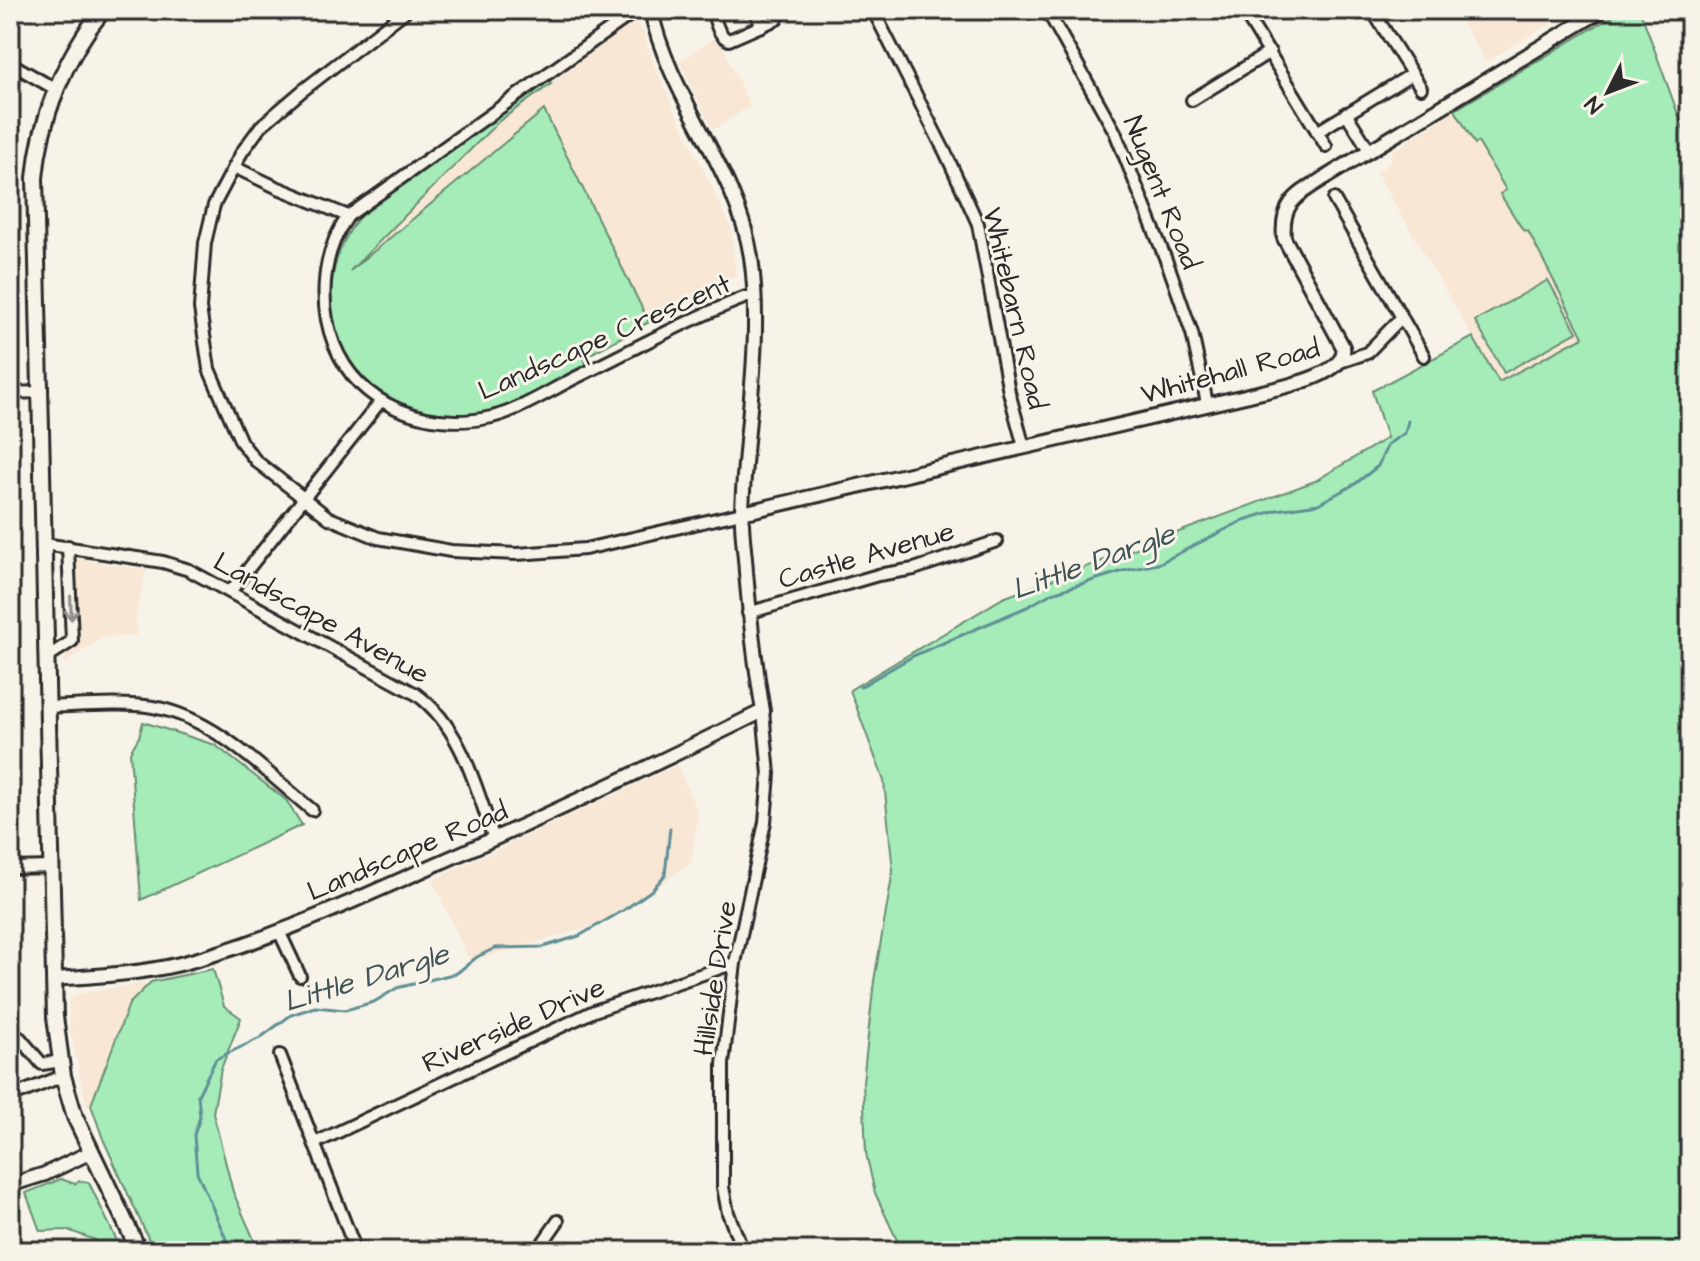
<svg xmlns="http://www.w3.org/2000/svg" width="1700" height="1261" font-family="'Architects Daughter',sans-serif">
<rect width="100%" height="100%" fill="#f7f3e8"/>
<filter id="ink" filterUnits="userSpaceOnUse"><feTurbulence type="fractalNoise" baseFrequency=".0125" numOctaves="2"/><feDisplacementMap in="SourceGraphic" scale="16" xChannelSelector="R" yChannelSelector="G"/><feConvolveMatrix kernelMatrix="1 2 1 2 8 2 1 2 1" color-interpolation-filters="sRGB"/></filter>
<g filter="url(#ink)">
<g fill="#f8e7d5">
<path d="M1454,10H1574L1486,62Z"/>
<path d="M1623,10H1640L1690,147V287L1499,382L1376,172L1391,162V152L1455,110Z"/>
<path d="M636,23L642,29L653,63L675,111L731,227L736,276L524,391L340,281L498,122L629,25Z"/>
<path d="M718,36L750,106L713,130L679,61Z"/>
<path d="M61,556L146,570L136,615V636L104,637L65,663Z"/>
<path d="M678,765L698,814L691,862L608,922L470,961L432,880Z"/>
<path d="M151,982L129,1004L91,1105L87,1107L70,1031L69,1000L77,994Z"/>
</g>
<g fill="#a5ecb9" stroke="#688c72" stroke-width="2">
<path d="M1623,10H1640L1690,147V1251H902L875,1193L866,1153L863,1082L874,981L893,871L884,781L850,690L1003,598L1315,481L1387,438L1372,391L1473,337L1499,382L1583,337L1528,231L1523,230L1500,194L1506,190L1478,142L1475,144L1455,110Z"/>
<path d="M547,79L551,84L498,122L350,271L544,110L649,322L583,358L587,365C555,381 504,414 470,417C454,419 436,415 421,411C404,407 384,400 371,389C366,385 362,379 359,375C317,324 324,254 368,207Z"/>
<path d="M1548,280L1577,332L1504,373L1475,321Z"/>
<path d="M143,722L215,745L286,800L302,825L141,900L130,752L139,737Z"/>
<path d="M213,969L224,1006L241,1018L221,1069L213,1113L233,1192L259,1251H154L103,1139L91,1105L129,1004L151,982Z"/>
<path d="M61,1179L75,1184L79,1181L89,1183L122,1251H100L95,1240L68,1230L40,1231L26,1193Z"/>
</g>
<g fill="none" stroke-linecap="round" stroke-linejoin="round">
<g stroke="#5f8f95" stroke-width="3">
<path d="M860,687L913,656L1027,607L1052,593L1123,571L1158,564L1244,520L1277,510L1318,504L1355,484L1378,466L1388,444L1405,433L1408,421"/>
<path d="M227,1251L226,1239L197,1172L194,1135L200,1117L198,1095L216,1059L260,1038L291,1015L315,1007L345,1010L374,1002L397,988L457,973L477,957L495,948L543,947L579,936L624,910L652,890L665,875L670,828"/>
</g>
<g stroke="#2b2b2b" stroke-width="16">
<g id="minor">
<path d="M407,10L302,91L261,126L242,152L214,205L205,243L200,308L209,369L241,442L256,461L329,518L378,538L451,551L517,554L585,549L742,513"/>
<path d="M637,10L348,216C322,252 318,303 334,344C359,407 428,431 492,417C520,410 549,391 575,378C632,350 687,320 746,297H755"/>
<path d="M712,10C716,21 717,35 729,40L777,19"/>
<path d="M873,10L946,154L978,224L1009,392L1024,447"/>
<path d="M1047,10L1115,132L1170,270L1192,333L1207,403"/>
<path d="M1243,10L1326,146"/>
<path d="M1372,10L1421,88"/>
<path d="M755,12L762,26"/>
<path d="M10,63L57,90"/>
<path d="M1192,100L1270,52"/>
<path d="M1346,113L1369,150"/>
<path d="M1317,132L1412,74"/>
<path d="M234,167L276,187L348,216"/>
<path d="M1334,199L1424,356"/>
<path d="M1340,362L1367,353L1401,318"/>
<path d="M10,393L39,392"/>
<path d="M44,544L163,562L189,570L416,694C462,727 476,788 494,839"/>
<path d="M230,592L380,402"/>
<path d="M748,613L878,575L914,569L997,541"/>
<path d="M47,657L72,641L68,546"/>
<path d="M48,707C79,706 123,702 153,707C216,718 265,772 312,810"/>
<path d="M10,868L53,867"/>
<path d="M279,931L300,976"/>
<path d="M10,1032L20,1038L42,1064L61,1061"/>
<path d="M280,1055L356,1251"/>
<path d="M10,1097L63,1076"/>
<path d="M315,1143L594,1011L735,963"/>
<path d="M537,1251L558,1221"/>
<path d="M743,1251L728,1213L723,1187V1064L735,963L765,822L769,774L763,711"/>
</g>
</g>
<g stroke="#2b2b2b" stroke-width="18">
<g id="tertiary">
<path d="M742,513L1245,396C1267,390 1349,378 1343,347L1284,238C1281,204 1295,196 1321,180L1602,10"/>
<path d="M54,979C95,976 139,974 180,964C269,941 355,900 439,863C549,815 656,764 763,711C755,664 750,619 746,572C745,552 741,531 742,511C745,427 763,342 751,257C738,171 668,96 651,10"/>
<path d="M10,1185L45,1174L91,1152"/>
</g>
</g>
<g stroke="#2b2b2b" stroke-width="20">
<path id="secondary" d="M103,10C65,56 40,118 35,178L55,1017L63,1076L75,1117L139,1251"/>
</g>
<use href="#minor" stroke="#f7f3e8" stroke-width="10"/>
<use href="#tertiary" stroke="#f7f3e8" stroke-width="12"/>
<use href="#secondary" stroke="#f7f3e8" stroke-width="14"/>
</g>
<defs><path id="oneway-shaft" d="M-6 0H5M1.5-3L5.5 0L1.5 3" fill="none" stroke-width="1.6" stroke-linecap="round" stroke-linejoin="round" transform="scale(2)"/></defs>
<use stroke="#918f8a" href="#oneway-shaft" transform="translate(71 608) rotate(88)"/>
</g>
<g text-anchor="middle" stroke-width="6" stroke-linejoin="round" paint-order="stroke">
<g font-size="28" fill="#2b2b2b" stroke="#f7f3e8">
<text transform="translate(1163 192) rotate(68)" y="10">Nugent Road</text>
<text transform="translate(1016 308) rotate(77)" y="10">Whitebarn Road</text>
<text transform="translate(604 336) rotate(-24)" y="10">Landscape Crescent</text>
<text transform="translate(1230 370) rotate(-15)" y="10">Whitehall Road</text>
<text transform="translate(866 554) rotate(-16)" y="10">Castle Avenue</text>
<text transform="translate(322 617) rotate(29)" y="10">Landscape Avenue</text>
<text transform="translate(407 850) rotate(-23)" y="10">Landscape Road</text>
<text transform="translate(714 978) rotate(-81)" y="10">Hillside Drive</text>
<text transform="translate(513 1024) rotate(-24)" y="10">Riverside Drive</text>
</g>
<g font-size="30" font-style="italic" fill="#405457" stroke="#f7f3e8">
<text transform="translate(1093 561) rotate(-20)" y="10">Little Dargle</text>
<text transform="translate(366 977) rotate(-17)" y="10">Little Dargle</text>
</g>
</g>
<rect width="1700" height="1261" fill="none" stroke="#f7f3e8" stroke-width="40"/>
<rect x="20" y="20" width="1660" height="1221" fill="none" stroke="#2b2b2b" stroke-width="3" filter="url(#ink)"/>
<g transform="translate(1608 92) rotate(228)" stroke="#f7f3e8" stroke-width="6" paint-order="stroke">
<path d="M0-6L14 30L0 20L-14 30Z" fill="#2b2b2b"/>
<text y="-12" font-size="22" font-weight="bold" text-anchor="middle" fill="#2b2b2b">N</text>
</g>
</svg>
